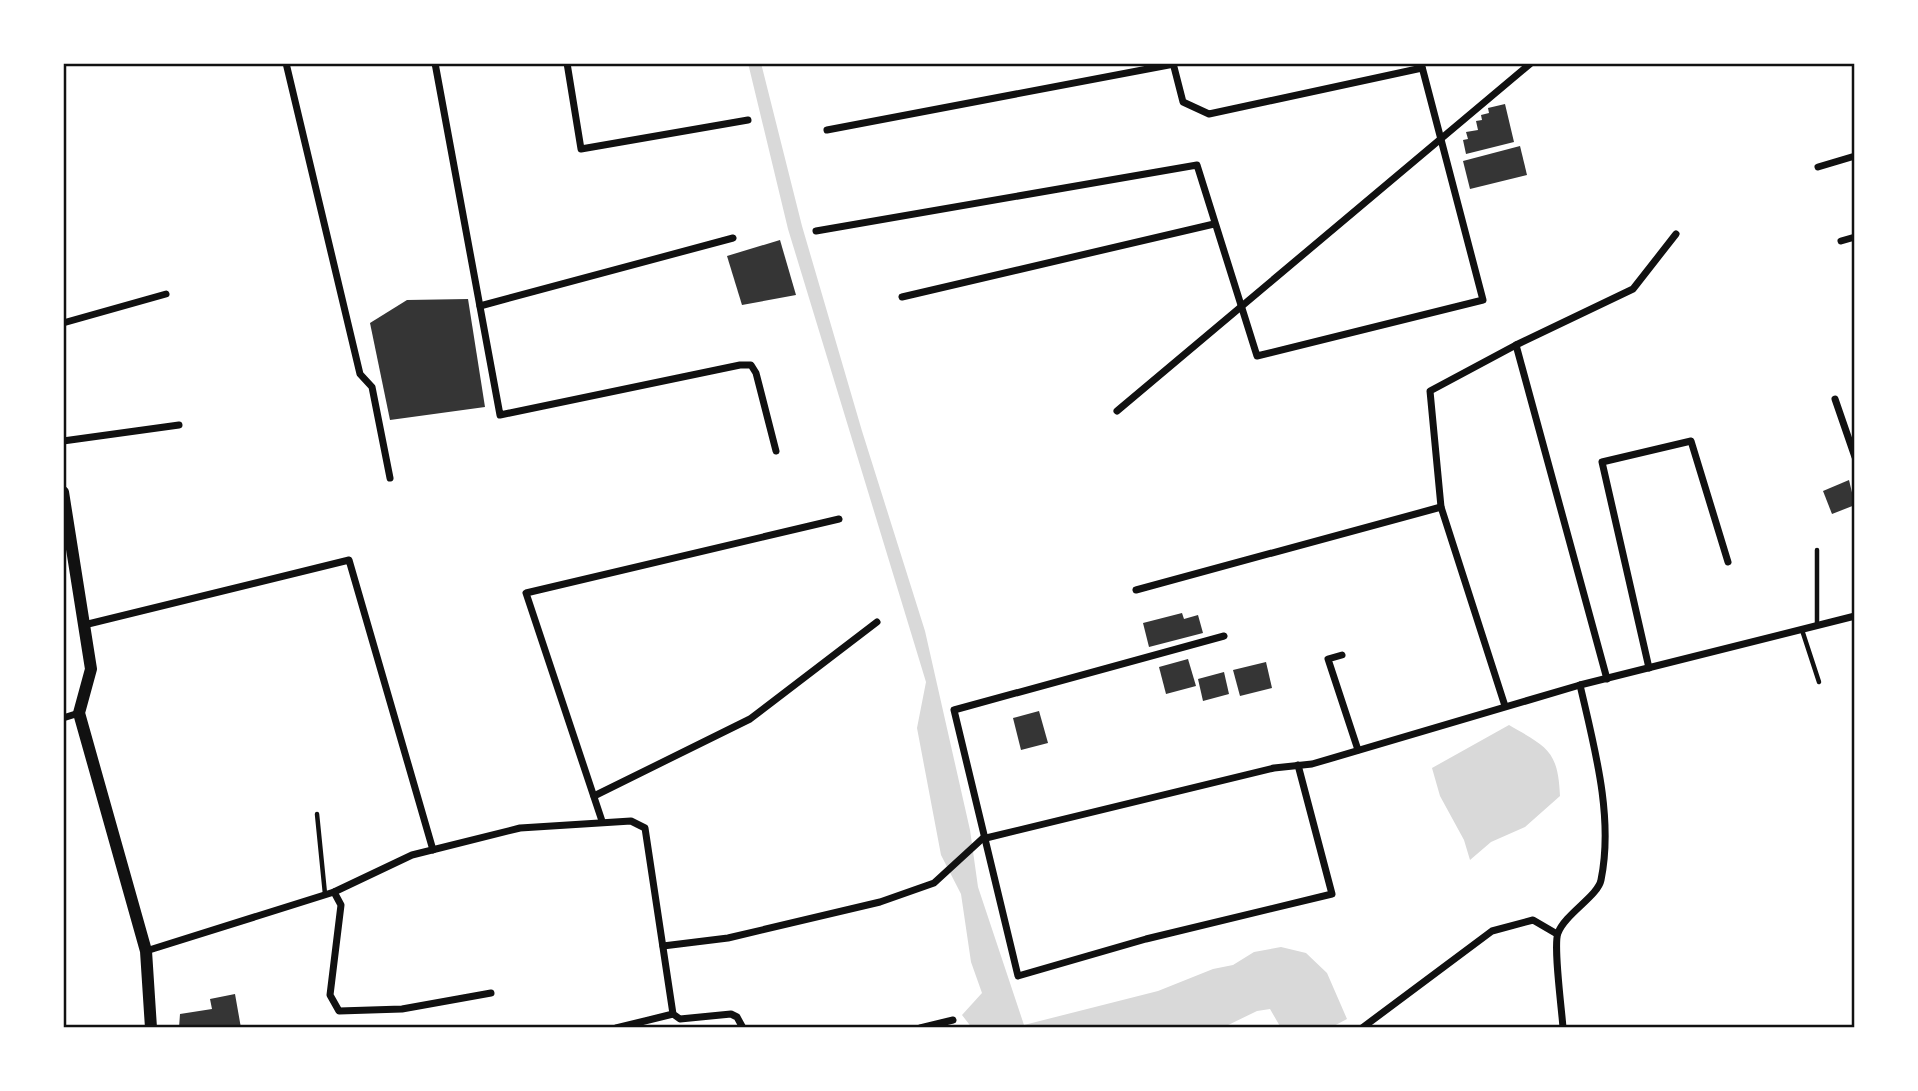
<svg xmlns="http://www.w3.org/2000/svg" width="1918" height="1091" font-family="Signika,sans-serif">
<rect width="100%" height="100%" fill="#fff"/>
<g fill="#d9d9d9">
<path d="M748,63H761L802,226L862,431L925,631L970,830L978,887L1024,1025L1158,991L1213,969L1233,965L1254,952L1281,947L1306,953L1327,973L1347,1019L1330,1028H1281L1270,1009L1257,1011L1222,1028H972L962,1015L982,993L971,962L961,894L941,855L917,728L926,682L788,229Z"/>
<path d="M1509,725C1547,747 1558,750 1560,796L1525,827L1491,842L1470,860L1464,840L1440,796L1432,768Z"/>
</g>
<g fill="#353535">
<path d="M1505,104L1514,142L1466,154L1463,140L1468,139L1466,132L1478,130L1476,121L1482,120L1481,115L1489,113L1488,108Z"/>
<path d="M1520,146L1527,175L1470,189L1463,161Z"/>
<path d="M780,240L796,295L742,305L727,256Z"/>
<path d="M468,299L485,407L390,420L370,323L407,300Z"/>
<path d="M1849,480L1855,505L1832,514L1823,491Z"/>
<path d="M1182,613L1184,619L1198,615L1203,633L1149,647L1143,623Z"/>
<path d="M1188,659L1196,686L1166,694L1159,667Z"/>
<path d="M1266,662L1272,688L1240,696L1233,670Z"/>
<path d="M1224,672L1229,694L1203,701L1198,679Z"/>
<path d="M1039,711L1048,743L1021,750L1013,718Z"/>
<path d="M235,994L241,1028H179L180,1014L212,1009L210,999Z"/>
</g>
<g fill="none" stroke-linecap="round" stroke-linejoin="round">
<g stroke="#111" stroke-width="4.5">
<path d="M1817,550V625"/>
<path d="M1802,630L1819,682"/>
<path d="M317,814L325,894"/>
</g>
<g stroke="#111" stroke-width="7">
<path d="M286,63L360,374L372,387L390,478"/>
<path d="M435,63L500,415L740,365H751L756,373L776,451"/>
<path d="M567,63L581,149L748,120"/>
<path d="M1173,63L1183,102L1209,114L1422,68"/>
<path d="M827,130L1174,64"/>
<path d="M1818,167L1855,156"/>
<path d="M816,231L1197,165L1257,356L1483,300L1421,63"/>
<path d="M1841,241L1855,237"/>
<path d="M902,297L1214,224"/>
<path d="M480,306L733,238"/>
<path d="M63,323L166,294"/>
<path d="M1835,399L1855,457"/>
<path d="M1117,411L1531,63"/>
<path d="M63,441L179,425"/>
<path d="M1441,507L1430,391L1516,345"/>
<path d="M1136,590L1441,507L1505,706"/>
<path d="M84,625L349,560L433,850"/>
<path d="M1224,636L954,710L1018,976L1146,939L1332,894L1298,765"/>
<path d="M1342,655L1328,659L1358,750"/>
<path d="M1649,668L1602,462L1691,441L1728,562"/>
<path d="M1607,679L1516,345L1633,289L1676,234"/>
<path d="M63,718L79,713"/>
<path d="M594,796L750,719L877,622"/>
<path d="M602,821L526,593L839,519"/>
<path d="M334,892L341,905L330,995L339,1011L402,1009L491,993"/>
<path d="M663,946L728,938L880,902L934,883L982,839L1274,768L1312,764L1580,685L1855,616"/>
<path d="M146,951L334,892L412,855L520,828L631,821L645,828L673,1014L680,1019L731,1014L737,1017L743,1028"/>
<path d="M616,1028L673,1014"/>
<path d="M920,1028L953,1020"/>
<path d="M1362,1028L1492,931L1533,920L1557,934"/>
<path d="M1563,1028C1562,1011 1553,945 1558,933C1565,914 1598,896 1601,880C1614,817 1594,746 1580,685"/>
</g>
<path stroke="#111" stroke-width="12" d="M63,492L91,669L79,713L146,951L151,1028"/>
</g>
<rect width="1918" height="1091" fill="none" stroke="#ffffff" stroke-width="130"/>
<rect x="65" y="65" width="1788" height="961" fill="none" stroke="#111" stroke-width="2.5"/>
</svg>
